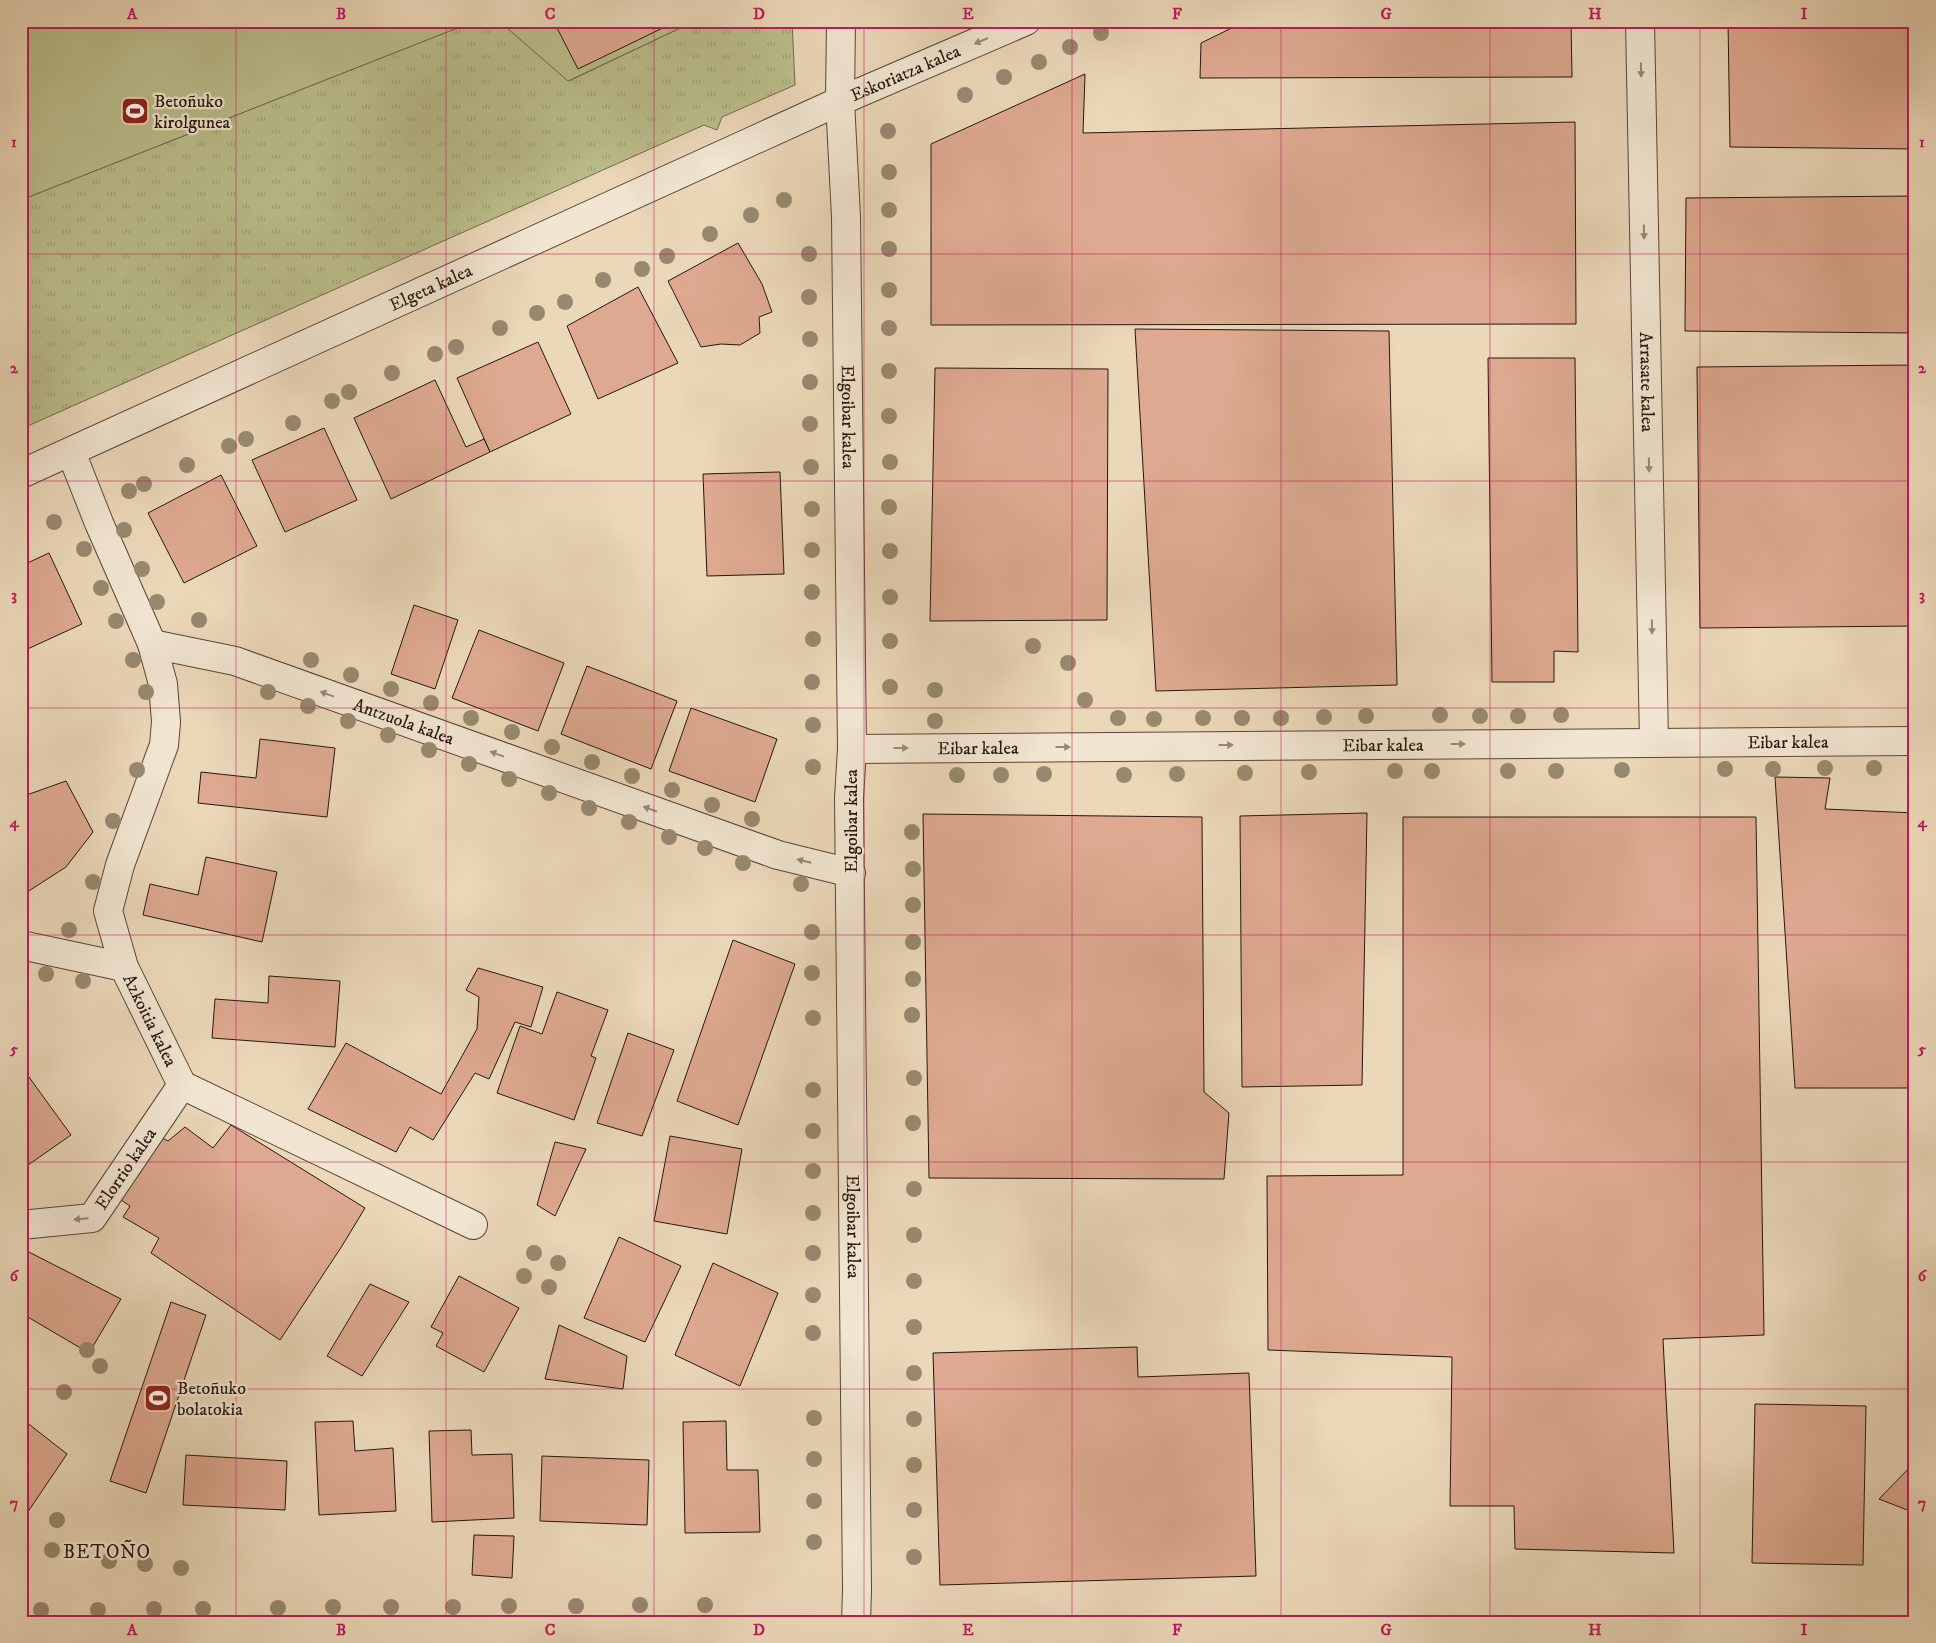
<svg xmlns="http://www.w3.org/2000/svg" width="1936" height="1643" font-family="'IM FELL DW Pica',serif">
<defs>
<pattern id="grass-tufts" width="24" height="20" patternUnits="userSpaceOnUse" patternTransform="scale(1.25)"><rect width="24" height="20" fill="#bbbe8c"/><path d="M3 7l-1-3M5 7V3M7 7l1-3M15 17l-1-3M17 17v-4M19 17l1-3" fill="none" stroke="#a1a378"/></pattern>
</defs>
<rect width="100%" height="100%" fill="#ebd8b9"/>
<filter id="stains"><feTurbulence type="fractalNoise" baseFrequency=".004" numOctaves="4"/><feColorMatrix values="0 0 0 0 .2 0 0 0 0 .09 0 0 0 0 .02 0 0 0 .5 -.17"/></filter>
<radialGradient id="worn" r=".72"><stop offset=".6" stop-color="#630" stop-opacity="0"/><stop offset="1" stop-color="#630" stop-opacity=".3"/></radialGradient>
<path fill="url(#grass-tufts)" stroke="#716a4c" d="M475,21H499L569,81L695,21H792L795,85L722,117L717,130L704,125L21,429V200Z"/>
<g fill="#bbbe8c" stroke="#716a4c">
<path d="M21,21H475L21,200Z"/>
<path d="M499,21H695L568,81Z"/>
</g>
<g fill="#dda990" stroke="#27160d">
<path d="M560,21H669L671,24L578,69L555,24Z"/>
<path d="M1246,21H1571L1572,77L1200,78L1201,43Z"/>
<path d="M1728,21H1915V149L1730,147Z"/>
<path d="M1085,74L1083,133L1575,122L1576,324L931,325V144Z"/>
<path d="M1915,196V333L1685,331L1686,198Z"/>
<path d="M738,243L762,284L772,312L759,317L760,333L740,345L721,344L701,347L668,281Z"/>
<path d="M638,287L678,363L598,399L567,326Z"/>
<path d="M1135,329L1389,331L1397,685L1156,691Z"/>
<path d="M538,342L571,414L490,452L457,378Z"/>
<path d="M1488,358H1575L1578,652L1554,651V682H1492Z"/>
<path d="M1915,365V626L1700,628L1697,367Z"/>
<path d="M935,368L1108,369L1107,620L930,621Z"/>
<path d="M435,380L466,447L484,439L490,452L391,499L354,418Z"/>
<path d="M324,428L357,500L285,532L252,460Z"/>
<path d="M780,472L784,574L707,576L703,474Z"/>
<path d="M221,475L257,546L184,583L148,513Z"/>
<path d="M49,553L82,624L21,652V566Z"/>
<path d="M414,605L458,620L435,689L391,674Z"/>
<path d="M479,630L564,663L538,731L452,698Z"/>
<path d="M587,666L677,701L651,769L561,734Z"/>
<path d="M691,708L777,739L755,802L669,771Z"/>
<path d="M260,739L335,748L327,817L198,803L201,772L256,778Z"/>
<path d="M1775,777L1830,778L1825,809L1915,813V1088H1795Z"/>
<path d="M66,781L93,832L66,867L21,896V797Z"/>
<path d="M1367,813L1362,1085L1242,1087L1240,816Z"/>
<path d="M923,814L1202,817L1204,1092L1229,1113L1224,1179L929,1178Z"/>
<path d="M1403,817H1756L1764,1335L1663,1339L1674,1553L1515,1549L1514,1506H1450L1452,1357L1268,1350L1267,1176L1403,1175Z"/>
<path d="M206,857L277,872L262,942L143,915L150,884L198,895Z"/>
<path d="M733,940L795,964L738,1125L677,1101Z"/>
<path d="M478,968L543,987L531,1027L515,1022L489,1079L475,1073L433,1140L410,1127L396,1152L308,1109L346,1043L441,1094L477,1029L479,997L466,990Z"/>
<path d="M269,976L340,981L335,1047L212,1038L215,999L268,1003Z"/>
<path d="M557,992L608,1010L591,1056L596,1058L574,1120L497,1093L520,1026L542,1034Z"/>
<path d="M628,1033L674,1050L642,1136L597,1123Z"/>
<path d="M21,1066L71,1135L21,1170Z"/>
<path d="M231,1125L365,1208L342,1246L280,1340L151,1253L159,1238L123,1217L130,1206L115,1196L157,1135L168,1141L185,1127L213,1148Z"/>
<path d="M670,1136L742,1149L727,1234L654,1221Z"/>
<path d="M555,1142L586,1149L555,1216L537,1205Z"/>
<path d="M619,1237L681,1266L645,1342L584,1318Z"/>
<path d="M21,1248L121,1299L89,1353L21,1313Z"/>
<path d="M713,1263L778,1293L740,1386L675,1355Z"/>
<path d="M459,1276L519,1308L484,1372L436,1346L443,1333L431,1327Z"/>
<path d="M370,1284L409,1302L362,1376L327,1356Z"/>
<path d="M171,1302L206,1315L146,1493L110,1481Z"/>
<path d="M559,1325L627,1356L623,1389L545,1379Z"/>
<path d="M1137,1347L1138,1377L1249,1373L1256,1576L940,1585L933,1353Z"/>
<path d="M1755,1404L1866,1406L1863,1565L1752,1563Z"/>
<path d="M21,1418L67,1454L21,1522Z"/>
<path d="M353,1421L355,1451L393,1448L396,1511L319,1515L315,1422Z"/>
<path d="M726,1421L727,1470H758L760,1532L685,1533L683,1422Z"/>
<path d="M471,1430L472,1455L512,1454L514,1518L432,1522L429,1431Z"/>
<path d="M186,1455L287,1461L285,1510L183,1505Z"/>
<path d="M542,1456L649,1460L647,1525L540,1521Z"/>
<path d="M1915,1462V1513L1879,1499Z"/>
<path d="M474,1535L514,1536L512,1578L472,1575Z"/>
</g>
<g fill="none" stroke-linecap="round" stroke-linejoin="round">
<g stroke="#584638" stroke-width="30">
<g id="street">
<path id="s1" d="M841,21L840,101L846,217L852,749L849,798L857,1590L856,1622"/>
<path id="s2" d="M1640,21L1654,742"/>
<path id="s3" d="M71,452L99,523L152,644L163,684L166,722L164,745L120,865L108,911L124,967L182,1085L473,1225"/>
<path id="s4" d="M21,474L840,101L1026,21"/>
<path id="s5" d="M152,644L235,661L778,855L851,873"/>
<path id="s6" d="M852,749L1915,741"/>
<path d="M21,945L124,967"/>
<path id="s7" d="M21,1225L92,1218L182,1085"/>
</g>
</g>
<use href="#street" stroke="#f2e6d2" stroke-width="28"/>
</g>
<g fill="#97896f">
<circle cx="1101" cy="33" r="8"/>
<circle cx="1070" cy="47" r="8"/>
<circle cx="1039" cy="62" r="8"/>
<circle cx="1004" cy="77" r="8"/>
<circle cx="965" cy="95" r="8"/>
<circle cx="888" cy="131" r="8"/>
<circle cx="889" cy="172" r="8"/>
<circle cx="784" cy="200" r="8"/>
<circle cx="889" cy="210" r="8"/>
<circle cx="751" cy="215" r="8"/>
<circle cx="710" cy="234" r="8"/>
<circle cx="889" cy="249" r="8"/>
<circle cx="809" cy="254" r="8"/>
<circle cx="667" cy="256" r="8"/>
<circle cx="642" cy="269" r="8"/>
<circle cx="603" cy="280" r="8"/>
<circle cx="889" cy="290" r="8"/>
<circle cx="809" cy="297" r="8"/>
<circle cx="565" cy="302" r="8"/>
<circle cx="537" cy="313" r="8"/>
<circle cx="500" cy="328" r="8"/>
<circle cx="889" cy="328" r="8"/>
<circle cx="810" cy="339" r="8"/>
<circle cx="456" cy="347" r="8"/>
<circle cx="435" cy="354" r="8"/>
<circle cx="889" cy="371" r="8"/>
<circle cx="392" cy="373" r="8"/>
<circle cx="810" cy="382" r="8"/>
<circle cx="349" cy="392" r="8"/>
<circle cx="332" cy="401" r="8"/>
<circle cx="889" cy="416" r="8"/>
<circle cx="293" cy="423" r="8"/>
<circle cx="810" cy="424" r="8"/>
<circle cx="246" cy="439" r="8"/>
<circle cx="229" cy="446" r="8"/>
<circle cx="890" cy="462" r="8"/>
<circle cx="187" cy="465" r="8"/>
<circle cx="811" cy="467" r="8"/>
<circle cx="144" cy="484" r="8"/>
<circle cx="129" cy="491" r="8"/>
<circle cx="889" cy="507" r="8"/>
<circle cx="812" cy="509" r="8"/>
<circle cx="54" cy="522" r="8"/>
<circle cx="124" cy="530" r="8"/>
<circle cx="84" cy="549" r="8"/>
<circle cx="812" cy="550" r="8"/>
<circle cx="890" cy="551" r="8"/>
<circle cx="142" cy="569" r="8"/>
<circle cx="101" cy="588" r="8"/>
<circle cx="812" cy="592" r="8"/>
<circle cx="890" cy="597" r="8"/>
<circle cx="157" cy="602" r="8"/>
<circle cx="199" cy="620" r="8"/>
<circle cx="116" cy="621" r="8"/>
<circle cx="813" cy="639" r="8"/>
<circle cx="890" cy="641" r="8"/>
<circle cx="1033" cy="646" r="8"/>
<circle cx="133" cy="660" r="8"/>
<circle cx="311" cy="660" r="8"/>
<circle cx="1068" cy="663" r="8"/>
<circle cx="351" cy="675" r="8"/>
<circle cx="812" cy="682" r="8"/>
<circle cx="890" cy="687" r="8"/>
<circle cx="391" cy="689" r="8"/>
<circle cx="935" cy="690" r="8"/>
<circle cx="146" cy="692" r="8"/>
<circle cx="268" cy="692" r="8"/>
<circle cx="1085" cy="700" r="8"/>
<circle cx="431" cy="703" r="8"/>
<circle cx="308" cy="706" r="8"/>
<circle cx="1440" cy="715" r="8"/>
<circle cx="1561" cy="715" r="8"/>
<circle cx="1366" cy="716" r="8"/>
<circle cx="1480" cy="716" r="8"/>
<circle cx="1518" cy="716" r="8"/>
<circle cx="1324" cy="717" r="8"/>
<circle cx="471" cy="718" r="8"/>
<circle cx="1118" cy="718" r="8"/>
<circle cx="1203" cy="718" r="8"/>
<circle cx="1242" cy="718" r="8"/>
<circle cx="1281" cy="718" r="8"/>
<circle cx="1154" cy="719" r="8"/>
<circle cx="348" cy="721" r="8"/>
<circle cx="935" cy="721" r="8"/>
<circle cx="813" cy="725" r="8"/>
<circle cx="512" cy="732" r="8"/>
<circle cx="388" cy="735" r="8"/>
<circle cx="552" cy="747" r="8"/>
<circle cx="429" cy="750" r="8"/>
<circle cx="592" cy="762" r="8"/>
<circle cx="469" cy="764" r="8"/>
<circle cx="813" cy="767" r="8"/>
<circle cx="1825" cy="768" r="8"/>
<circle cx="1874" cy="768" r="8"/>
<circle cx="1725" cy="769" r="8"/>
<circle cx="1773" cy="769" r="8"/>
<circle cx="137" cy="770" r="8"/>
<circle cx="1622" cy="770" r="8"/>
<circle cx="1395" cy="771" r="8"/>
<circle cx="1432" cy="771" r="8"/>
<circle cx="1508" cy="771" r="8"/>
<circle cx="1556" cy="771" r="8"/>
<circle cx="1309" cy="772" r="8"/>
<circle cx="1245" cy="773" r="8"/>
<circle cx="1044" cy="774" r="8"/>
<circle cx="1177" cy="774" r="8"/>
<circle cx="957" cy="775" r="8"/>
<circle cx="1001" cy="775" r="8"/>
<circle cx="1124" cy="775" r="8"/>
<circle cx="632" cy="776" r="8"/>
<circle cx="509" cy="779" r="8"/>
<circle cx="672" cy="790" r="8"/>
<circle cx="549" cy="793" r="8"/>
<circle cx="712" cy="805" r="8"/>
<circle cx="589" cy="808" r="8"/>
<circle cx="752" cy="819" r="8"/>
<circle cx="113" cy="821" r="8"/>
<circle cx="629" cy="822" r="8"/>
<circle cx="912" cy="832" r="8"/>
<circle cx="669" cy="837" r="8"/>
<circle cx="705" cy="848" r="8"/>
<circle cx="743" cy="863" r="8"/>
<circle cx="913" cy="869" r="8"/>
<circle cx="93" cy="882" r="8"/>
<circle cx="801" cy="884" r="8"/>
<circle cx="913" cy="905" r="8"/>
<circle cx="69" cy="930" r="8"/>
<circle cx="812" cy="932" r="8"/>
<circle cx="913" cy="942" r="8"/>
<circle cx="812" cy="973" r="8"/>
<circle cx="46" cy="974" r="8"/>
<circle cx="913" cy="979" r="8"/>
<circle cx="83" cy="981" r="8"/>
<circle cx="912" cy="1015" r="8"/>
<circle cx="813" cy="1018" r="8"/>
<circle cx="914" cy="1078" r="8"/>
<circle cx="813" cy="1090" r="8"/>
<circle cx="913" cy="1123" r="8"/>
<circle cx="813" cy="1131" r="8"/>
<circle cx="813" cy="1171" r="8"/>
<circle cx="914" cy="1189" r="8"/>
<circle cx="813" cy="1213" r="8"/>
<circle cx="914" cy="1235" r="8"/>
<circle cx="534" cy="1253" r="8"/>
<circle cx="813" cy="1253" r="8"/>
<circle cx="558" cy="1263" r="8"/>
<circle cx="524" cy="1276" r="8"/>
<circle cx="914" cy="1281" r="8"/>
<circle cx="549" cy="1287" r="8"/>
<circle cx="813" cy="1295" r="8"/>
<circle cx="914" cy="1327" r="8"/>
<circle cx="813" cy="1333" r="8"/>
<circle cx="87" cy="1350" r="8"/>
<circle cx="100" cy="1366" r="8"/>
<circle cx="914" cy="1373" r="8"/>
<circle cx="64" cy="1392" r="8"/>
<circle cx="814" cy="1418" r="8"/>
<circle cx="914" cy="1419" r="8"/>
<circle cx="814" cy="1459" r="8"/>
<circle cx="914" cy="1465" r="8"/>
<circle cx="814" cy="1501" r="8"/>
<circle cx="914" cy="1510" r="8"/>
<circle cx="57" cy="1520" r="8"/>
<circle cx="814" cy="1542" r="8"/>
<circle cx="52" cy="1550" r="8"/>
<circle cx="914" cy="1557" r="8"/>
<circle cx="109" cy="1561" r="8"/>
<circle cx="145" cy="1564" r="8"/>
<circle cx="181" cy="1568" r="8"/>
<circle cx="640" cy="1605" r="8"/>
<circle cx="705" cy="1605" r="8"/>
<circle cx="509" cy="1606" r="8"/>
<circle cx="576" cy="1606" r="8"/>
<circle cx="333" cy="1607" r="8"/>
<circle cx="391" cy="1607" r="8"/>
<circle cx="453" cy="1607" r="8"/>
<circle cx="278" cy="1608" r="8"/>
<circle cx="154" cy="1609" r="8"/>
<circle cx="203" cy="1609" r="8"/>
<circle cx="41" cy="1610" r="8"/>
<circle cx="98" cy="1610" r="8"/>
</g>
<defs><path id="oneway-solid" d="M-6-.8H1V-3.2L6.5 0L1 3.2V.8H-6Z" transform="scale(1.25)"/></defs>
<g fill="#978879">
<use href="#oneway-solid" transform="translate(981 41) rotate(157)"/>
<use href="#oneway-solid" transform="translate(1641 70) rotate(89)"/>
<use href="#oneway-solid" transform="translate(1644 232) rotate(89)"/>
<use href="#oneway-solid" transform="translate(1649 465) rotate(89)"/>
<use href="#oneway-solid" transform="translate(1652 627) rotate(89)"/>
<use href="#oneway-solid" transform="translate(327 694) rotate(-160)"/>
<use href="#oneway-solid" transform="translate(1458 744)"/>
<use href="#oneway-solid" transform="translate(1226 745)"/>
<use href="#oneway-solid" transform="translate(1063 747)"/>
<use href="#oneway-solid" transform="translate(901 748)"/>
<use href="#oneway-solid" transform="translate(497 754) rotate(-160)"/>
<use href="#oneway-solid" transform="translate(650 809) rotate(-160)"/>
<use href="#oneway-solid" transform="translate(804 861) rotate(-166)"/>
<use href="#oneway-solid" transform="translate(81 1219) rotate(175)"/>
</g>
<path fill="none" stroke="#c2185b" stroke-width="1" stroke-opacity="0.55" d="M236,21V1622M446,21V1622M654,21V1622M864,21V1622M1072,21V1622M1281,21V1622M1490,21V1622M1700,21V1622M21,254H1915M21,481H1915M21,708H1915M21,935H1915M21,1162H1915M21,1389H1915"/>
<defs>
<g id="stadium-square" transform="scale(1.4375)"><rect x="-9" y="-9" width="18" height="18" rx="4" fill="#8f2418" stroke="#f2e6d2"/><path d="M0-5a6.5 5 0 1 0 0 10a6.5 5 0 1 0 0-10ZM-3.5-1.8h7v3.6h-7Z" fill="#fff"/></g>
</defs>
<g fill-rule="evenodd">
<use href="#stadium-square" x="135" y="111"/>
<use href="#stadium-square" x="158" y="1398"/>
</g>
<g text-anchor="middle" stroke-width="4.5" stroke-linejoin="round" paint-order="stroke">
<g font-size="18" fill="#27160d" stroke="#f2e6d2">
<text dy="6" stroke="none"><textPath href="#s4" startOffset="971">Eskoriatza kalea</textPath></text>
<text dy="6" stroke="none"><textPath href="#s4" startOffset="450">Elgeta kalea</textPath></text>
<text dy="6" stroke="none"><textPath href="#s2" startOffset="361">Arrasate kalea</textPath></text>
<text dy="6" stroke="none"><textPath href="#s1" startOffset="396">Elgoibar kalea</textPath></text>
<text dy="6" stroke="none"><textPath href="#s5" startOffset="264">Antzuola kalea</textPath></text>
<text dy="6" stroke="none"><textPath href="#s6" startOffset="936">Eibar kalea</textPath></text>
<text dy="6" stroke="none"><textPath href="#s6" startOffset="531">Eibar kalea</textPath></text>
<text dy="6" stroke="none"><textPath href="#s6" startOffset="126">Eibar kalea</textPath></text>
<text transform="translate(851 821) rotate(-90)" y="6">Elgoibar kalea</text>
<text dy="6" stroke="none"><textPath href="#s3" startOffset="604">Azkoitia kalea</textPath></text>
<text dy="6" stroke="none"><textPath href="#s7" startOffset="131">Elorrio kalea</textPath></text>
<text dy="6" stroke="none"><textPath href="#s1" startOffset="1206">Elgoibar kalea</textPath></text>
</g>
<g font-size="18" fill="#27160d" stroke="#f2e6d2" text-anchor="start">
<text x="154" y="107">Betoñuko<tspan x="154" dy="21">kirolgunea</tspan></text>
<text x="177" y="1394">Betoñuko<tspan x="177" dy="21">bolatokia</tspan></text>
</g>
<g font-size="19" letter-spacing="1" fill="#27160d" stroke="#f2e6d2">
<text x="107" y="1558">BETOÑO</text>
</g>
</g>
<rect width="1936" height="1643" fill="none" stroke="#ebd8b9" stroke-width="55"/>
<rect x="28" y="28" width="1880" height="1588" fill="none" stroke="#c2185b" stroke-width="2"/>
<g font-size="16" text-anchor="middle" font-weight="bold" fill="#c2185b">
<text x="132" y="19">A</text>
<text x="341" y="19">B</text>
<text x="550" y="19">C</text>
<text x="759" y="19">D</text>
<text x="968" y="19">E</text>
<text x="1177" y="19">F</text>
<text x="1386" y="19">G</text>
<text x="1595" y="19">H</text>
<text x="1804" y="19">I</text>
<text x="14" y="147">1</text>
<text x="1922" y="147">1</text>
<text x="14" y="373">2</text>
<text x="1922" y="373">2</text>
<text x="14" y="600">3</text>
<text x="1922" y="600">3</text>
<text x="14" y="827">4</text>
<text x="1922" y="827">4</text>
<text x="14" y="1054">5</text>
<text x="1922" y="1054">5</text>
<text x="14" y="1281">6</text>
<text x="1922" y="1281">6</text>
<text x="14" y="1508">7</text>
<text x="1922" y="1508">7</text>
<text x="132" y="1635">A</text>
<text x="341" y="1635">B</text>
<text x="550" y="1635">C</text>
<text x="759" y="1635">D</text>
<text x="968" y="1635">E</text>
<text x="1177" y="1635">F</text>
<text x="1386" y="1635">G</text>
<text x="1595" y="1635">H</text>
<text x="1804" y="1635">I</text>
</g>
<rect width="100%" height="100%" filter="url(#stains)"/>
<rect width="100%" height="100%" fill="url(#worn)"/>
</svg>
